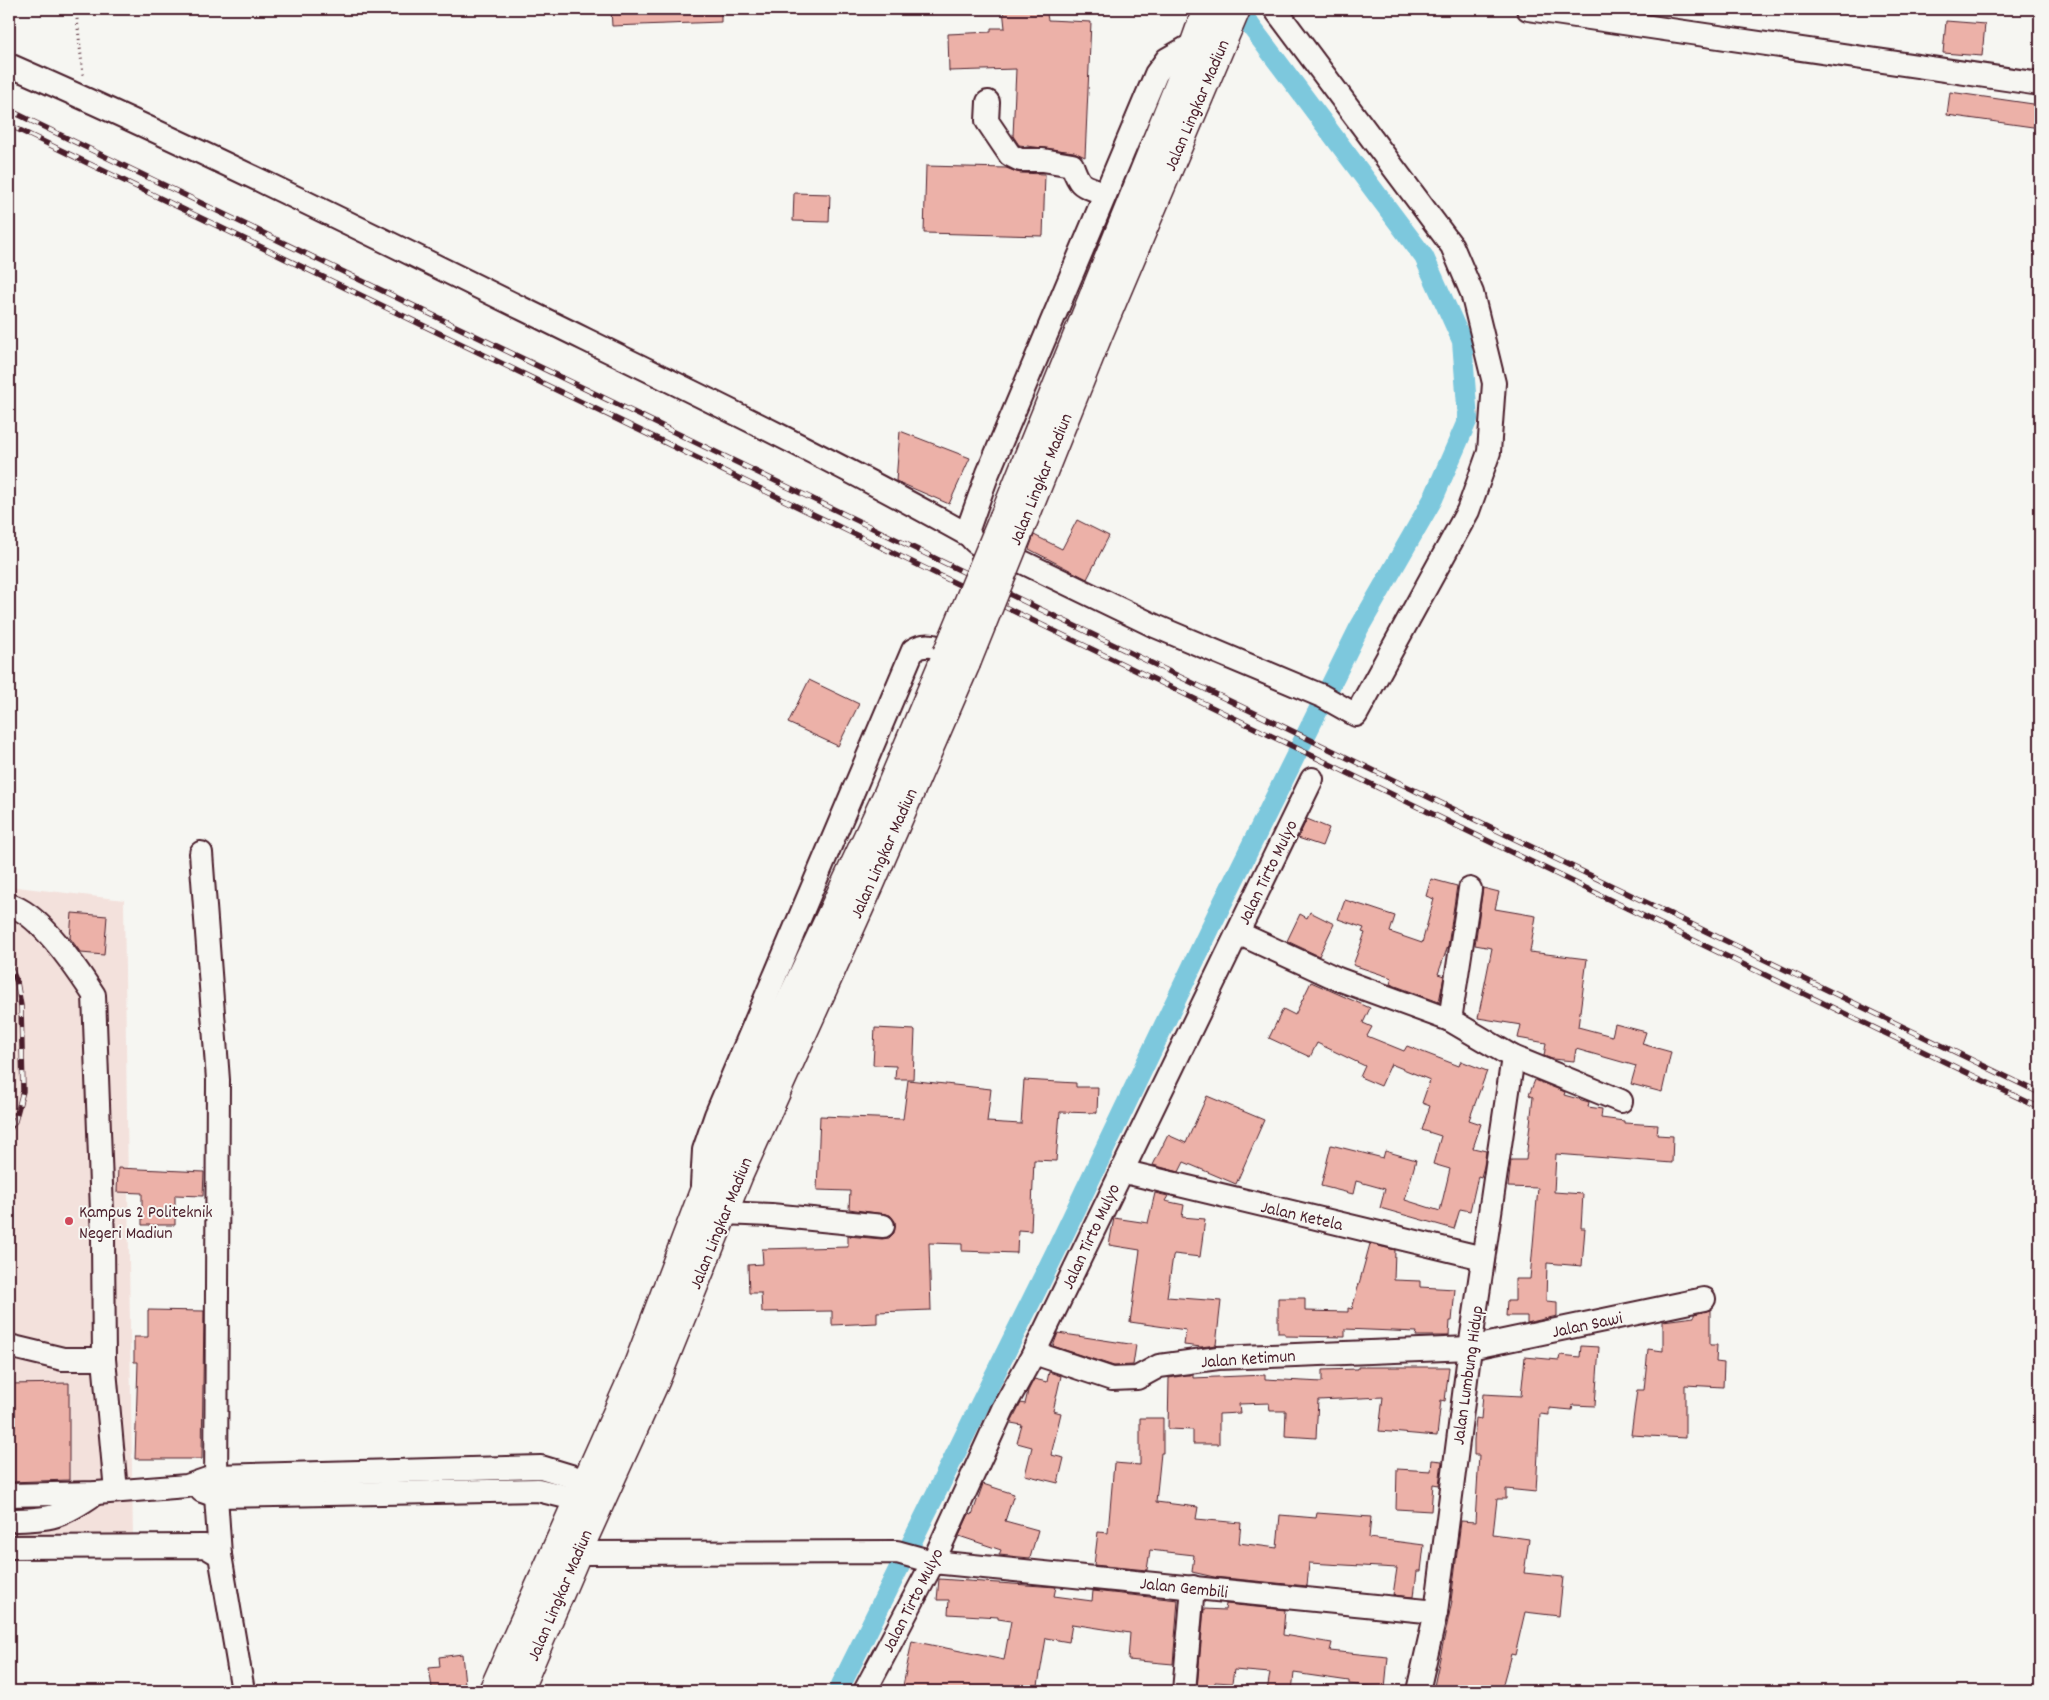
<svg xmlns="http://www.w3.org/2000/svg" width="2049" height="1700" font-family="Dekko,sans-serif">
<rect width="100%" height="100%" fill="#f6f6f2"/>
<filter id="ink" filterUnits="userSpaceOnUse"><feTurbulence type="fractalNoise" baseFrequency=".02" numOctaves="2"/><feDisplacementMap in="SourceGraphic" scale="10" xChannelSelector="R" yChannelSelector="G"/><feConvolveMatrix kernelMatrix="1 2 1 2 8 2 1 2 1" color-interpolation-filters="sRGB"/></filter>
<g filter="url(#ink)">
<path fill="#f3e1dc" d="M9,886L124,900L133,1541L9,1542Z"/>
<g fill="none" stroke-linecap="round" stroke-linejoin="round">
<path stroke="#7dc8dd" stroke-width="20" d="M838,1691L1055,1253L1218,912L1359,628L1433,499L1468,419L1462,341L1424,257L1238,9"/>
</g>
<g fill="#ecb1a8" stroke="#4a1f2b">
<path d="M611,9H721V22L612,26Z"/>
<path d="M1003,9H1046L1048,20L1091,22L1085,157L1074,152L1019,145L1013,136L1016,69L949,71L948,34L991,32V28H1005Z"/>
<path d="M1946,21L1985,24L1982,56L1943,53Z"/>
<path d="M1950,92L2040,105V128L1947,115Z"/>
<path d="M926,166L1006,168L1020,173L1045,174L1043,236L924,233Z"/>
<path d="M794,193L830,194L829,222L793,221Z"/>
<path d="M900,431L970,458L949,504L896,481Z"/>
<path d="M1077,520L1109,536L1087,579L1029,549L1034,535L1062,549Z"/>
<path d="M809,680L859,704L838,746L788,723Z"/>
<path d="M1307,819L1329,828L1322,846L1298,838Z"/>
<path d="M1431,879L1457,886L1448,946L1438,974L1444,976L1439,1002L1390,984L1392,978L1353,965L1365,933L1362,932L1364,928L1338,919L1345,900L1371,908L1395,916L1390,932L1422,943L1434,899L1426,896Z"/>
<path d="M1483,888L1499,892L1495,909L1536,916L1530,952L1587,959L1578,1027L1612,1036L1615,1024L1646,1032L1642,1044L1671,1052L1662,1092L1631,1084L1636,1066L1576,1049L1574,1061L1552,1059L1544,1056L1546,1043L1518,1038L1521,1025L1478,1018L1492,948L1475,945Z"/>
<path d="M1310,912L1334,924L1319,956L1287,941L1300,914L1307,918Z"/>
<path d="M72,913L107,916L104,955L81,953L70,938Z"/>
<path d="M1311,982L1370,1008L1363,1023L1372,1027L1367,1036L1404,1051L1407,1046L1459,1066L1461,1061L1487,1071L1469,1120L1481,1124L1473,1148L1486,1151L1484,1166L1481,1177L1478,1176L1470,1211L1460,1209L1454,1229L1380,1208L1385,1189L1356,1181L1353,1194L1321,1186L1331,1145L1383,1158L1385,1151L1416,1160L1405,1200L1440,1211L1450,1169L1433,1164L1441,1136L1422,1130L1430,1106L1422,1103L1430,1080L1391,1064L1381,1086L1360,1077L1365,1066L1317,1043L1310,1057L1269,1038L1283,1009L1295,1015Z"/>
<path d="M875,1028L915,1030L913,1079H895L896,1066L873,1065Z"/>
<path d="M908,1080L991,1089L987,1122L1021,1124L1024,1080L1076,1083V1087H1098L1097,1113L1060,1112L1056,1161L1034,1160L1031,1231L1018,1230L1017,1253L962,1251V1244L929,1243L931,1310L877,1312V1323L832,1325V1311L762,1312L761,1293H749L748,1265L763,1264L762,1249L848,1247V1236L882,1239L889,1238L894,1233L895,1221L890,1215L849,1209L850,1191L817,1190L820,1116L903,1119Z"/>
<path d="M1535,1080L1565,1092L1564,1095L1589,1102L1588,1107L1602,1109L1601,1118L1624,1121V1123L1658,1125L1657,1135L1673,1136L1672,1163L1556,1154L1554,1192L1583,1194L1581,1228H1585L1582,1266L1547,1263L1546,1301L1557,1302V1316L1527,1323V1316H1506L1507,1301H1515V1279H1530L1538,1188L1508,1187L1511,1160H1526L1533,1097L1529,1095Z"/>
<path d="M1207,1096L1264,1120L1236,1184L1184,1162L1179,1172L1153,1165L1168,1135L1186,1143Z"/>
<path d="M118,1168L204,1172L203,1196L175,1195V1225H142V1193L117,1192Z"/>
<path d="M1155,1193L1168,1196L1165,1201L1184,1205L1182,1217L1205,1219L1200,1257L1174,1254L1173,1256L1167,1297L1221,1301L1216,1345L1201,1347L1184,1345L1186,1330L1130,1322L1140,1250L1109,1245L1114,1218L1148,1223Z"/>
<path d="M1370,1244L1395,1250L1394,1280L1420,1281V1287L1455,1289L1452,1321H1450L1449,1336H1416L1417,1332L1345,1329V1337L1285,1336V1333H1278V1298H1305V1311L1348,1312V1308L1352,1309Z"/>
<path d="M148,1310L204,1311L202,1459H135L138,1362H134V1337H148Z"/>
<path d="M1710,1310V1345H1717L1716,1362L1724,1363L1723,1387L1685,1385V1438L1631,1435L1637,1390H1644L1648,1349L1663,1351V1321L1694,1317V1314Z"/>
<path d="M1058,1333L1136,1345L1133,1365L1114,1366L1053,1346Z"/>
<path d="M1581,1346L1599,1347L1595,1406L1573,1405L1572,1410L1549,1408V1415L1540,1414L1536,1492L1506,1489V1499H1497L1493,1534L1529,1539L1524,1573L1563,1577L1559,1616L1525,1612L1515,1655L1511,1654L1502,1687L1498,1686L1496,1691H1433L1452,1601H1451L1461,1521L1475,1522L1479,1455H1474V1440L1476,1418L1481,1419L1483,1394L1521,1396L1525,1357L1559,1360L1560,1355L1580,1357Z"/>
<path d="M1358,1367H1449L1445,1401L1441,1400L1437,1436L1379,1431L1383,1397L1318,1400L1316,1438L1285,1436L1286,1411H1270L1269,1403L1239,1404L1240,1413L1219,1414V1444H1193V1430L1168,1429L1169,1378L1187,1375H1193V1378L1265,1375V1379L1322,1382V1370L1358,1369Z"/>
<path d="M1049,1372L1061,1376L1053,1411L1061,1413L1051,1455L1064,1458L1058,1483L1025,1475L1032,1447L1017,1443L1022,1425L1011,1423L1021,1403L1025,1404L1028,1391L1034,1379L1047,1382Z"/>
<path d="M69,1383V1480L9,1482V1384Z"/>
<path d="M1140,1418H1163V1453H1161L1156,1502L1198,1507L1196,1519L1241,1523L1239,1543L1277,1548L1280,1515L1316,1518L1317,1513L1371,1517L1369,1538L1424,1545L1421,1571H1417L1414,1597L1393,1595L1397,1568L1309,1563L1307,1586L1214,1577L1192,1572L1194,1555L1150,1550L1147,1570L1094,1565L1098,1532L1108,1533L1114,1463L1140,1465Z"/>
<path d="M1432,1460L1442,1461L1439,1485L1433,1484L1431,1511L1396,1509L1397,1469L1431,1471Z"/>
<path d="M983,1484L1014,1494L1005,1521L1038,1530L1030,1558L999,1555L1001,1550L959,1536L969,1514L972,1515Z"/>
<path d="M939,1579L1056,1587L1054,1596L1092,1601L1093,1591L1178,1600L1173,1664L1128,1660L1130,1633L1072,1624L1069,1642L1046,1638L1037,1691H902L912,1641L1004,1660L1011,1621L998,1619V1617L948,1614L949,1600H937Z"/>
<path d="M1226,1604L1285,1610L1283,1635L1332,1643L1330,1651L1388,1657L1385,1688L1349,1684V1681L1294,1673L1292,1691H1267L1270,1673L1234,1670L1232,1683L1215,1682L1214,1690L1197,1689L1204,1609L1225,1610Z"/>
<path d="M462,1654L465,1684L432,1688L429,1668L440,1667L439,1657Z"/>
</g>
<g fill="none" stroke-linecap="round" stroke-linejoin="round">
<g stroke="#4a1f2b" stroke-width="26">
<g id="minor">
<path d="M1528,9L2040,84"/>
<path d="M9,65C183,141 353,225 523,309C672,382 823,454 968,535"/>
<path d="M988,102L987,121L1010,155L1020,160H1043L1072,165C1081,190 1083,184 1105,194"/>
<path d="M1004,556C992,551 969,545 968,529L988,473L1156,74L1167,59L1195,43"/>
<path d="M1014,558L1155,626L1322,696L1356,715L1468,511L1489,452L1494,383L1472,293L1452,246L1275,9"/>
<path d="M201,853L218,1080L216,1496L220,1555"/>
<path d="M9,905C40,913 77,969 94,995L103,1239L104,1359L116,1491"/>
<path d="M1238,933L1338,979L1450,1020L1513,1057L1621,1101"/>
<path d="M1450,1020L1470,889"/>
<path d="M1121,1171L1483,1258"/>
<path d="M702,1185L704,1150L716,1115L913,650C929,639 948,650 963,661"/>
<path d="M723,1213L771,1215L883,1226"/>
<path d="M9,1346L63,1359H104"/>
<path d="M1034,1353L1112,1379L1137,1378L1159,1366L1218,1358L1470,1348L1704,1299"/>
<path d="M202,1491L216,1496L538,1490L579,1500"/>
<path d="M9,1495L96,1493L187,1486L216,1476L541,1467L587,1481"/>
<path d="M9,1520C51,1520 62,1517 96,1493"/>
<path d="M9,1547L205,1546L220,1555L243,1691"/>
<path d="M577,1553L897,1552L933,1562L1436,1612"/>
<path d="M865,1691L933,1562L1003,1409L1034,1353L1312,779"/>
<path d="M1184,1691L1193,1587"/>
<path d="M1418,1691L1436,1612L1470,1348L1513,1057"/>
</g>
</g>
<g stroke="#4a1f2b" stroke-width="31">
<g id="major">
<path d="M1004,517L1185,71L1207,9"/>
<path d="M1020,529L1098,335L1236,9"/>
<path d="M493,1691L635,1373L714,1165L887,796L947,654"/>
<path d="M518,1691L577,1553L656,1379L739,1174L870,884L966,663"/>
</g>
</g>
<path stroke="#4a1f2b" stroke-width="3" stroke-dasharray="1 4" stroke-linecap="butt" d="M76,9L83,75"/>
<use href="#minor" stroke="#f6f6f2" stroke-width="22"/>
<use href="#major" stroke="#f6f6f2" stroke-width="28"/>
<g stroke="#4a1f2b" stroke-width="5.5">
<g id="rail">
<path d="M9,110L2040,1093"/>
<path d="M9,125L2040,1108"/>
<path d="M9,964L17,982L21,1006L23,1091L15,1121L9,1130"/>
</g>
</g>
<use href="#rail" stroke="#f6f6f2" stroke-width="4" stroke-dasharray="11" stroke-linecap="butt"/>
<g stroke="#4a1f2b" stroke-width="31" stroke-linecap="butt">
<g id="major-bridge">
<path d="M947,654L1004,517"/>
<path d="M966,663L1020,529"/>
</g>
</g>
<use href="#major-bridge" stroke="#f6f6f2" stroke-width="28"/>
</g>
</g>
<circle fill="#d1495b" stroke="#f6f6f2" stroke-width="2" cx="69" cy="1221" r="5"/>
<g text-anchor="middle" stroke-width="4" stroke-linejoin="round" paint-order="stroke">
<g font-size="18" fill="#4a1f2b" stroke="#f6f6f2">
<text transform="translate(1196 105) rotate(-67)" y="6">Jalan Lingkar Madiun</text>
<text transform="translate(1040 479) rotate(-68)" y="6">Jalan Lingkar Madiun</text>
<text transform="translate(883 853) rotate(-66)" y="6">Jalan Lingkar Madiun</text>
<text transform="translate(1267 872) rotate(-64)" y="6">Jalan Tirto Mulyo</text>
<text transform="translate(1302 1215) rotate(13)" y="6">Jalan Ketela</text>
<text transform="translate(720 1223) rotate(-68)" y="6">Jalan Lingkar Madiun</text>
<text transform="translate(1090 1236) rotate(-65)" y="6">Jalan Tirto Mulyo</text>
<text transform="translate(1587 1324) rotate(-12)" y="6">Jalan Sawi</text>
<text transform="translate(1248 1358) rotate(-4)" y="6">Jalan Ketimun</text>
<text transform="translate(1467 1375) rotate(-82)" y="6">Jalan Lumbung Hidup</text>
<text transform="translate(1184 1587) rotate(6)" y="6">Jalan Gembili</text>
<text transform="translate(559 1595) rotate(-67)" y="6">Jalan Lingkar Madiun</text>
<text transform="translate(912 1600) rotate(-63)" y="6">Jalan Tirto Mulyo</text>
</g>
<g font-size="18" fill="#4a1f2b" stroke="#f6f6f2" text-anchor="start">
<text x="79" y="1217">Kampus 2 Politeknik<tspan x="79" dy="21">Negeri Madiun</tspan></text>
</g>
</g>
<rect width="2049" height="1700" fill="none" stroke="#f6f6f2" stroke-width="30"/>
<rect x="15" y="15" width="2019" height="1670" fill="none" stroke="#4a1f2b" stroke-width="2" filter="url(#ink)"/>
</svg>
